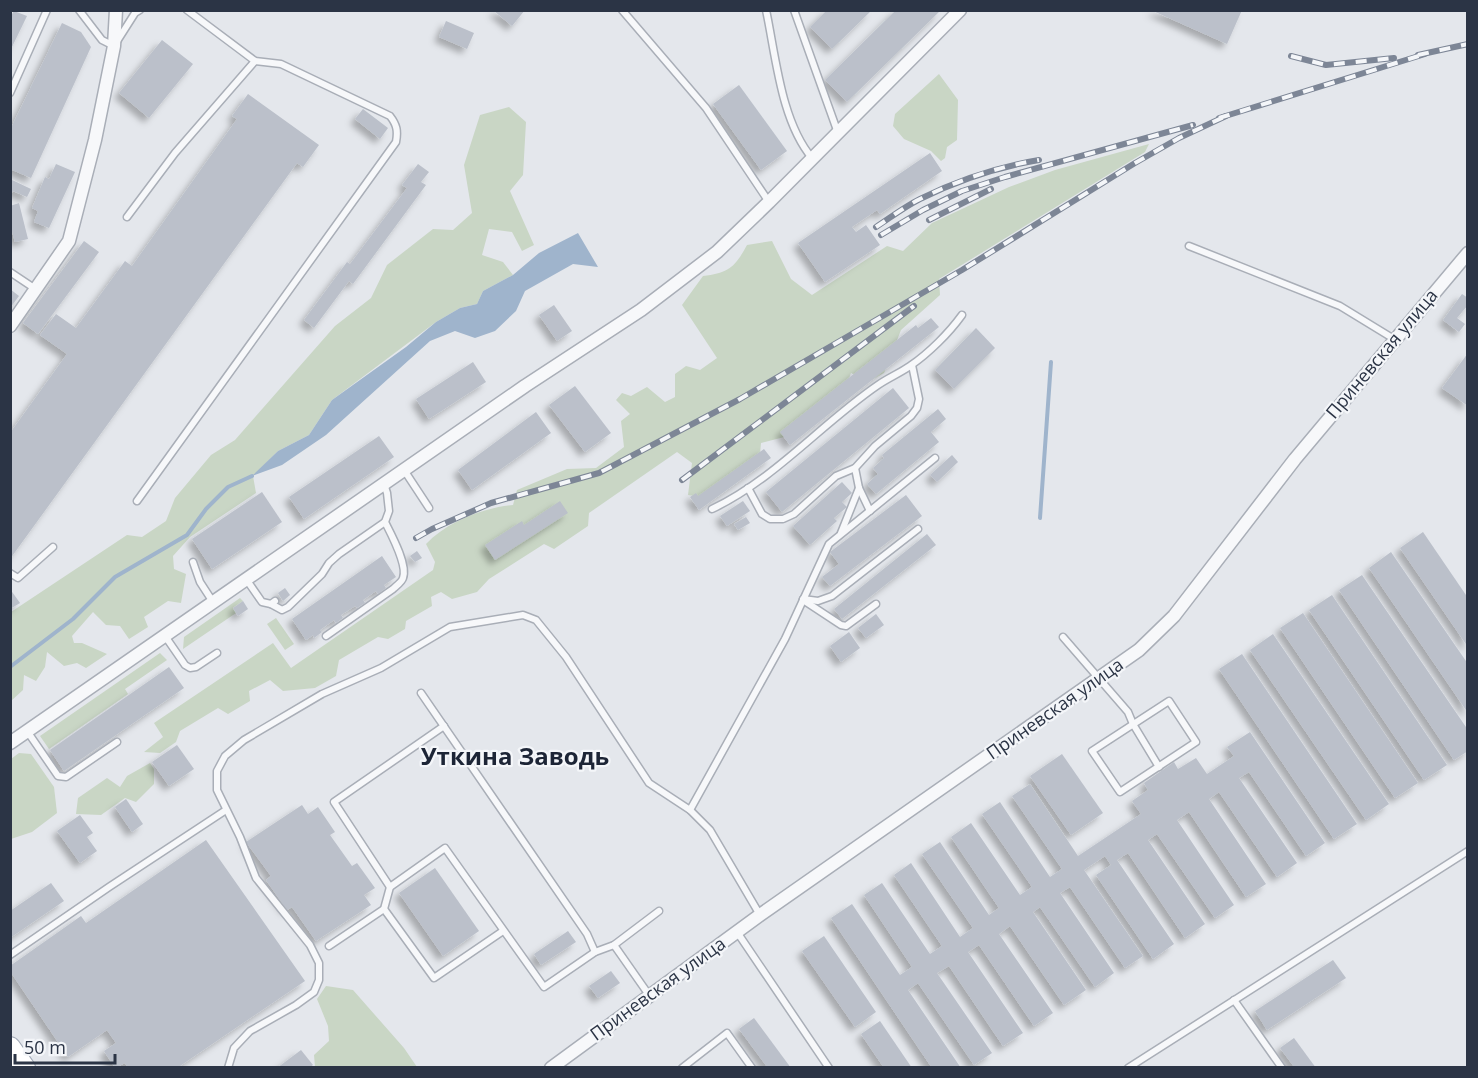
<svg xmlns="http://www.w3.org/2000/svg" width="1478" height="1078" font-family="'Open Sans',sans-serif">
<defs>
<filter id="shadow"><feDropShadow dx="-5" dy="5" stdDeviation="3" flood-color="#0004"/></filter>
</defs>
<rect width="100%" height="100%" fill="#e4e7ec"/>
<g fill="#c9d6c5">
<path d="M939,74L958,100L957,140L947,147L945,158L941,161L931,151L904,139L893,126L895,114Z"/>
<path d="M509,107L526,122L523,175L510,191L534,245L522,251L512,232L489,229L482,255L503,262L513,275L483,291L477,304L460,308L436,322L332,400L309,435L278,451L253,476L256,493L190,537L173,556L174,569L186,574L181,603L168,601L144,617L148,627L129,639L120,626L106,625L93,612L72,636L74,643H82L107,654L86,668L77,663L64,666L47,652L45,667L36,681L24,675L23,690L11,701V612L127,535L142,537L166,521L175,498L211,455L235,440L335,326L371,298L387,265L433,229L453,230L472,213L464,165L480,115Z"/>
<path d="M1149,144L1145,152L939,279L940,295L901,330L884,373L868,382L851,373L844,391L792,435L761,443L760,454L713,499L688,495L692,463L677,452L589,513L588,526L554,549L544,544L489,579L477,592L452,599L441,592L431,597L432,606L406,621L405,629L388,639L378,637L339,660L336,676L315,688L283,691L270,680L249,691L250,701L228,714L218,708L180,731L176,742L160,753L144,752L163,737L154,723L273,643L291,668L433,570L435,562L426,544C447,522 482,508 513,505L517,490L567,469L596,468L624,447L621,421L630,414L616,400L622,393L631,396L647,387L665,402L675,397V374L686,366L700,370L717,358L682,305L703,276C729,273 735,267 747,245L772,241L791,279L812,295L887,246L903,251L932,223L1009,187L1055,170Z"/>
<path d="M240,598L243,601L233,608L236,613L183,649L184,637Z"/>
<path d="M276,618L294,644L285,650L267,624Z"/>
<path d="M160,653L167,660L125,689L128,694L49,749L40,736Z"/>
<path d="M19,753L31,754L54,787L57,813L32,832L11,839V759Z"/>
<path d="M150,763L154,769V784L136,802L125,798L101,815L76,814L78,798L107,778L120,787L127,776Z"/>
<path d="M326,986L353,990L404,1048L417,1067H315L314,1055L329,1041L328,1026L317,999Z"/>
</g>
<path fill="#9fb4cc" d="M578,233L598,267L573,264L525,291L516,311L495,331L475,338L455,331L430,341L326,435L282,465L252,476L278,451L309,435L332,400L406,347L436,322L460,308L477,304L483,291L513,275L539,253Z"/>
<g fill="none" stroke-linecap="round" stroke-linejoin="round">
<g stroke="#9fb4cc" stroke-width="4">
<path d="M1040,518L1051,362"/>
<path d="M10,667L73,619L115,577L187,535L206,509L228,487L252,476"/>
</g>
</g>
<g fill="#bbc0ca" filter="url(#shadow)">
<path d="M493,10H525L512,26Z"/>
<path d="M827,10H872L832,49L810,27Z"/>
<path d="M896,10H941L847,102L825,80Z"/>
<path d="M1151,10H1242L1227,44Z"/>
<path d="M14,11L27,16L10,51V17Z"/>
<path d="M446,21L474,33L467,49L439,37Z"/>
<path d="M62,23L81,32L91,47L31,178L10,169V130Z"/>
<path d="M162,40L193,64L149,118L119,93Z"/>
<path d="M739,85L787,151L761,170L713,104Z"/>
<path d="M248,94L319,145L303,167L297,163L10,559V433L67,354L40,335L56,314L76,328L125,261L132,266L237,119L232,116Z"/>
<path d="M363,109L388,128L380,139L355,119Z"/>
<path d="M930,153L942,171L880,214L877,210L852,227L856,232L866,225L880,245L825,282L798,243Z"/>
<path d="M56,164L75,172L49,228L34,222L38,211L32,208L45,177L49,179Z"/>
<path d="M418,164L429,172L421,182L426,185L353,284L349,281L314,328L304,320L347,262L350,264L407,188L402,185Z"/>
<path d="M10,179L31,189L27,197L13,191L10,195Z"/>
<path d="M19,203L28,239L15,242L10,224V206Z"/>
<path d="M84,241L99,252L38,334L23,323Z"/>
<path d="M10,289L19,296L10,308Z"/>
<path d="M1462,294L1468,298V305L1457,318L1465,324L1459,332L1443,320Z"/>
<path d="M554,305L572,331L557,341L539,315Z"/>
<path d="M931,318L939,327L790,445L780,432L916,325L918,328Z"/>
<path d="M976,328L995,348L954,389L935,370Z"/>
<path d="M1468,353V406L1442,388Z"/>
<path d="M473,362L486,382L429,419L416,399Z"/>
<path d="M575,386L611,433L585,452L549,405Z"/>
<path d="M893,388L909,408L782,512L766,492Z"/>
<path d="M938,409L946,419L931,432L939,442L876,494L867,484L878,474L873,468L884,458L882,455Z"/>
<path d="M536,412L551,433L472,490L458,470Z"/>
<path d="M379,436L394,457L304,519L289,497Z"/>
<path d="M764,449L771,458L699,510L690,497L696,493L698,496Z"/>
<path d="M952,455L958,462L937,482L930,475Z"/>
<path d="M842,482L852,493L842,502L847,507L834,518L837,521L810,545L793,526Z"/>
<path d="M262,492L282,522L212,569L192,539Z"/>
<path d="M906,495L922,516L830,586L822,577L839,564L830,552Z"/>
<path d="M560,501L568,513L495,560L485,545L522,521L524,525Z"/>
<path d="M743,501L750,511L727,526L720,516Z"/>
<path d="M746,517L750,523L738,530L734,524Z"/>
<path d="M1423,532L1468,598V647L1400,548Z"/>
<path d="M927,534L936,545L842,619L834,609Z"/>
<path d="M417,551L422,558L415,562L410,556Z"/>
<path d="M1391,552L1468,664V713L1369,568Z"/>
<path d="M382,556L396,577L384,585L386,588L378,594L376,591L363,600L365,603L357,608L355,606L341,615L343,618L336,623L334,620L320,630L322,632L314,638L313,635L306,640L292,619Z"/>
<path d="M1362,575L1468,730V751L1454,760L1339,590Z"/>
<path d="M285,588L290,595L283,601L278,593Z"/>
<path d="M10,589L20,603L10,609Z"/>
<path d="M1332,595L1447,765L1424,780L1309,610Z"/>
<path d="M243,601L248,609L238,616L233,608Z"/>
<path d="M1303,613L1418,783L1395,798L1280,628Z"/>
<path d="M876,614L884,625L866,638L858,628Z"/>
<path d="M849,632L860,648L841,662L830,646Z"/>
<path d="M1273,634L1389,804L1366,820L1250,650Z"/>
<path d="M1242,654L1357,824L1334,839L1219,669Z"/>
<path d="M169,667L184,688L64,771L50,750Z"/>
<path d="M1250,732L1325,843L1306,856L1249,772L1239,778L1297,863L1277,877L1219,792L1209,799L1266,884L1246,897L1189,812L1177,820L1234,905L1215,918L1157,834L1148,840L1205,924L1185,938L1128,853L1117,860L1174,944L1153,959L1096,875L1111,865L1105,856L1084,870L1143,956L1125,968L1070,887L1060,893L1114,973L1095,987L1040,907L1033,912L1086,990L1064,1005L1010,926L999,934L1053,1013L1034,1026L979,945L968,952L1023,1033L1003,1046L949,966L937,973L992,1053L974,1065L918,983L908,990L961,1068H932L831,918L852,904L900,975L912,967L864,895L882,883L930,954L942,946L894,875L911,863L960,937L973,928L922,854L940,842L989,915L999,908L951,837L971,823L1020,895L1032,887L982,814L1000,802L1050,877L1062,869L1012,796L1030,784L1078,856L1141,814L1132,801L1148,790L1144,783L1174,762L1178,769L1196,758L1207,774L1234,756L1227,747Z"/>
<path d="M177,745L194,769L169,786L152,762Z"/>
<path d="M1062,754L1103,813L1071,835L1030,776Z"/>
<path d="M126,799L143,824L132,832L115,807Z"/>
<path d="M302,805L308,814L318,807L335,832L330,835L352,866L357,863L375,888L364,895L371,905L316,941L292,907L287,910L266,880L271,876L246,842Z"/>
<path d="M80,815L93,833L87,837L97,851L80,863L57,831Z"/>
<path d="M206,840L305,981L177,1068H128L125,1063L115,1068L104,1051L116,1043L107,1030L68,1057L10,971V966L81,916L86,923Z"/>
<path d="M435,868L479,931L443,956L399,893Z"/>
<path d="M51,883L64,901L10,938V911Z"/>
<path d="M568,931L576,942L541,965L534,954Z"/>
<path d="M824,936L876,1012L855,1027L802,951Z"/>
<path d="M1333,960L1346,978L1267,1030L1255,1011Z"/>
<path d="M611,971L620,983L598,998L589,986Z"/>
<path d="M754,1018L791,1068H768L739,1029Z"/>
<path d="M880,1021L912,1068H884L861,1034Z"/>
<path d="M1294,1038L1316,1068H1295L1280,1048Z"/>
<path d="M301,1050L313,1065L309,1068H277Z"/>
</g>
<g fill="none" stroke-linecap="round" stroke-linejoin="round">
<g stroke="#a9aeb7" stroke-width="9">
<g id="lane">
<path d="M79,10L102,40L114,46L135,13L140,10"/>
<path d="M622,10L706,108L769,202"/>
<path d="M766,10C776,57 781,121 812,158"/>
<path d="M794,10L838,133"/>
<path d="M10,93L47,10"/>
<path d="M127,217L175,153L255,61"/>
<path d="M1189,246L1340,306L1394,339"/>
<path d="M10,272L37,290"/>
<path d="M855,468L859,488L870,511"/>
<path d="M404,470L429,508"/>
<path d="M748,488L762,514L770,519H783L794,514L836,476L855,468L875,446L911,416L917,408L919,399L912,365"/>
<path d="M137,501L396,142C398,131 397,125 390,116L281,64L255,61L187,10"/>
<path d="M712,509C775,479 821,424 878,385C888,378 900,373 910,366C929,353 949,333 962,315"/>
<path d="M841,533L859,488"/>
<path d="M193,562L200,582L213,602"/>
<path d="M10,573L18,578L53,547"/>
<path d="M246,579L262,602L271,604L275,601"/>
<path d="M803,599L818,601L832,596L918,529"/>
<path d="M803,600L841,625L846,626L876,604"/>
<path d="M271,604L282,610L288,607L322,574L329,563L339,554L385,522L389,511L387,493L384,484"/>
<path d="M165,636L185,665L190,668L196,667L217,653"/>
<path d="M326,636L393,589C396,586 402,582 403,578C408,565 391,534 385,522"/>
<path d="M1063,637L1128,712L1133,724L1159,767"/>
<path d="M421,693L587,934L595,952"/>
<path d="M1169,701L1196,742L1120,792L1092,751Z"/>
<path d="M27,731L58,776L66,777L117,742"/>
<path d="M690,810L785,639L829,544L935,458"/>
<path d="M390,887L334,802L444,726"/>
<path d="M384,909L434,978L503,931"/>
<path d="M737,932L829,1068"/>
<path d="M614,945L649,995"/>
<path d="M329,946L384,909L390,887L445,848L544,987L595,952L614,945L659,911"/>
<path d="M10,955L109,887L226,810"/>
<path d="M1234,1000L1282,1068"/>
<path d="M228,1068L234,1048L250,1031L296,1005L314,992L319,980V963L310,945L256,878L240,837L217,790V771L225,756L244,740L322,694L381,668L450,627L523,615L536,620L566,657L649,783L690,810L710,830L760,915"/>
<path d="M682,1068L727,1033L752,1068"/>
<path d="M1128,1068L1468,851"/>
</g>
</g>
<g stroke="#a9aeb7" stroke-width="15">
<g id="street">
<path d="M10,326L69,241L95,140L114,46L116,10"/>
<path d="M10,743L525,386L641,310L717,252L769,202L960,10"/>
<path d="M551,1068L760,915L1139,650L1174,616L1295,459L1468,253"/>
</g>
</g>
<g stroke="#a3abb8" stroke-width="22">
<path id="primary" d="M10,1047L25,1068"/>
</g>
<use href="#lane" stroke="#f7f8fa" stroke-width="6"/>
<use href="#street" stroke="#f7f8fa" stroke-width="12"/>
<use href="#primary" stroke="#fff" stroke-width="20"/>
<g stroke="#7d8696" stroke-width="6">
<g id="rail">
<path d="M1418,55L1468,44"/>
<path d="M1291,56L1326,65L1394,58"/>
<path d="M1219,118L1425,54"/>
<path d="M929,220L991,189"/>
<path d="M876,227C890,218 904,207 920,199C958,180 997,167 1039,160"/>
<path d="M881,235L923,210L962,191L1005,177L1193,125"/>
<path d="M682,480L914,306"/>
<path d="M416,538L432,529L491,503L599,473L740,399L962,270L1135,163L1179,138L1226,116"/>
</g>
</g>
<use href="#rail" stroke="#f4f6f9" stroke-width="4" stroke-dasharray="11" stroke-linecap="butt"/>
</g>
<g text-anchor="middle" stroke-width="4.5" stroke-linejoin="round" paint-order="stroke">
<g font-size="18" fill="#2b3445" stroke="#f4f6f9">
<text transform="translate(1382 354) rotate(-50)" y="6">Приневская улица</text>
<text transform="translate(1055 709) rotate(-35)" y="6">Приневская улица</text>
<text transform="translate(658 989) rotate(-36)" y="6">Приневская улица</text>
</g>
<g font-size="24" font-weight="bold" fill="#1d2536" stroke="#f4f6f9">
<text x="515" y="765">Уткина Заводь</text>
</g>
</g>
<rect width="1478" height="1078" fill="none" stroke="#2b3445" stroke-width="24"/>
<path d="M15 1054v9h100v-9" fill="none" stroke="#2b3445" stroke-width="3"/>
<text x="24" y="1054" font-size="18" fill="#2b3445" stroke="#f4f6f9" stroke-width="4.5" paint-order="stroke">50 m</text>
</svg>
